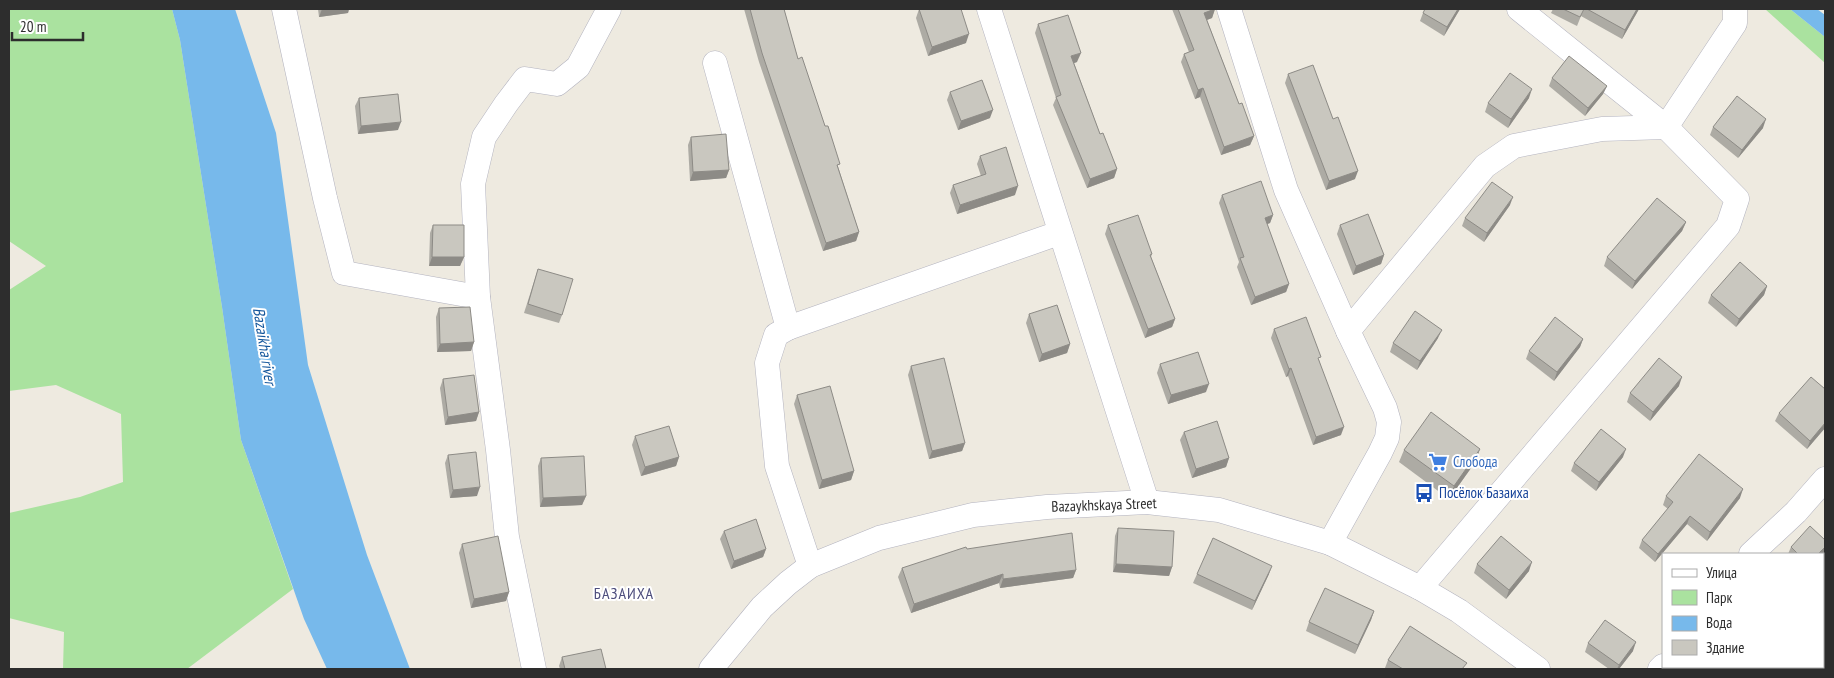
<svg xmlns="http://www.w3.org/2000/svg" width="1834" height="678" font-family="'PT Sans Narrow',sans-serif">
<rect width="100%" height="100%" fill="#eeeae0"/>
<g fill="#aae29f">
<path d="M9,9H172L180,40L222,307L241,440L293,589L187,669H63L64,632L9,618V513L80,497L123,482L121,414L56,385L9,391V290L46,266L9,241Z"/>
<path d="M1765,9H1790L1825,37V63Z"/>
</g>
<g fill="#77b9eb">
<path d="M172,9H235L276,133L308,365L367,555L410,669H327L304,619L241,440L222,307L180,40Z"/>
<path d="M1790,9H1817L1825,15V37Z"/>
</g>
<g fill="none" stroke-linecap="round" stroke-linejoin="round">
<g stroke="#b3b3bf" stroke-width="25">
<g id="minor">
<path d="M284,9L325,198L344,273L478,297"/>
<path d="M989,9L1147,502"/>
<path d="M1229,9L1286,190L1348,331L1385,408L1389,422L1387,438L1380,453L1330,543"/>
<path d="M715,63L788,328"/>
<path d="M1348,331L1485,166L1514,146L1602,129L1666,127L1735,23V9"/>
<path d="M1751,554L1796,512L1825,479"/>
<path d="M810,566L777,466L767,363L776,335L788,328L1059,233"/>
<path d="M1420,588L1728,226L1737,199L1666,127L1519,9"/>
<path d="M534,669L507,537L498,450L478,297L473,184L484,137L506,104L525,79L557,84L578,67L609,9"/>
<path d="M711,669L762,607L788,583L810,566L879,538L973,515L1047,507L1147,502L1219,510L1330,543L1420,588L1459,611L1538,669"/>
<path d="M1660,669L1663,666"/>
</g>
</g>
<use href="#minor" stroke="#fff" stroke-width="24"/>
</g>
<g fill="#adaba4">
<path d="M318,9H349L348,13L319,17Z"/>
<path d="M744,9H784L798,59L825,126L859,232L856,241L823,251L759,62Z"/>
<path d="M919,9L966,43L928,56L916,18Z"/>
<path d="M1172,9H1215L1212,18L1207,20L1239,104L1254,136L1250,145L1221,155L1200,97L1195,99L1181,62L1184,54L1189,52Z"/>
<path d="M1460,9L1444,36L1420,21L1423,13Z"/>
<path d="M1553,9H1639L1622,39L1581,16L1577,26L1551,13Z"/>
<path d="M1038,24L1077,62L1074,63L1100,134L1117,169L1114,178L1087,188L1053,105L1056,98L1035,33Z"/>
<path d="M1288,74L1355,179L1326,190L1285,83Z"/>
<path d="M1552,78L1607,86L1603,94L1585,116L1549,86Z"/>
<path d="M950,92L990,118L958,130L947,100Z"/>
<path d="M359,98L398,130L358,134L355,106Z"/>
<path d="M1529,98L1508,128L1485,112L1488,103Z"/>
<path d="M1713,127L1763,128L1738,158L1710,135Z"/>
<path d="M691,137L729,170L726,178L690,181L688,145Z"/>
<path d="M980,156L1015,195L957,214L950,193L953,185L981,176L977,164Z"/>
<path d="M1222,195L1273,215L1270,223L1267,224L1289,284L1286,292L1251,305L1237,267L1239,262L1219,203Z"/>
<path d="M1510,205L1484,242L1462,226L1465,218Z"/>
<path d="M1686,222L1682,231L1632,289L1604,266L1607,257Z"/>
<path d="M433,225L464,257L460,266H429L430,233Z"/>
<path d="M1108,225L1152,254L1151,257L1175,319L1172,327L1145,338L1105,234Z"/>
<path d="M1340,225L1384,255L1381,264L1353,275L1337,234Z"/>
<path d="M538,269L562,315L559,323L524,313Z"/>
<path d="M1767,286L1764,295L1736,327L1708,303L1711,295Z"/>
<path d="M439,308L474,342L471,351L437,352L436,317Z"/>
<path d="M1029,314L1070,344L1067,353L1039,362L1026,323Z"/>
<path d="M1274,329L1319,360L1341,435L1313,445L1288,376L1286,377L1271,338Z"/>
<path d="M1438,338L1417,370L1390,352L1393,343Z"/>
<path d="M1583,339L1580,347L1554,381L1526,359L1529,351Z"/>
<path d="M1160,364L1206,392L1168,404L1157,373Z"/>
<path d="M911,366L965,443L962,451L929,459L908,375Z"/>
<path d="M443,379L479,412L476,421L445,425L440,388Z"/>
<path d="M1679,386L1650,421L1627,402L1630,393Z"/>
<path d="M797,395L854,471L851,480L819,489L794,404Z"/>
<path d="M1779,413L1825,428L1807,449L1775,421Z"/>
<path d="M1184,432L1229,458L1226,467L1192,478L1180,440Z"/>
<path d="M635,436L679,457L676,466L641,476L632,445Z"/>
<path d="M1404,450L1476,461L1449,499L1399,462Z"/>
<path d="M448,455L477,496L450,498L445,463Z"/>
<path d="M1623,457L1596,491L1571,471L1574,463Z"/>
<path d="M541,458L586,496L582,505L540,507L538,466Z"/>
<path d="M1666,496L1740,498L1707,541L1687,524L1655,562L1639,548L1642,540L1668,509L1663,505Z"/>
<path d="M1118,528L1172,567L1169,576L1113,572L1115,536Z"/>
<path d="M724,531L766,549L763,557L731,569L720,539Z"/>
<path d="M1825,540V552L1823,554H1788L1791,547Z"/>
<path d="M462,544L509,592L506,601L471,608L459,553Z"/>
<path d="M967,549L1076,570L1073,578L1000,588L999,583L911,613L898,577L902,568Z"/>
<path d="M1477,564L1529,571L1506,599L1474,573Z"/>
<path d="M1197,574H1269L1252,610L1193,583Z"/>
<path d="M1374,611L1371,620L1355,654L1306,631L1309,622Z"/>
<path d="M1588,643L1633,651L1619,669H1609L1585,652Z"/>
<path d="M562,657L606,669H560L559,666Z"/>
<path d="M1388,660L1464,669H1386L1385,668Z"/>
</g>
<g fill="#8d8b86">
<path d="M322,9H349L348,13L319,17Z"/>
<path d="M1215,9L1212,18L1201,22L1204,13Z"/>
<path d="M1458,9H1460L1444,36L1447,27Z"/>
<path d="M1637,9H1639L1622,39L1625,30Z"/>
<path d="M969,34L966,43L928,56L932,47Z"/>
<path d="M1081,53L1077,62L1068,65L1071,56Z"/>
<path d="M1607,86L1603,94L1585,116L1588,108Z"/>
<path d="M1203,88L1200,97L1195,99L1198,90Z"/>
<path d="M1532,89L1529,98L1508,128L1511,119Z"/>
<path d="M993,110L990,118L958,130L961,121Z"/>
<path d="M1766,119L1763,128L1738,158L1742,150Z"/>
<path d="M401,122L398,130L358,134L361,126Z"/>
<path d="M1254,136L1250,145L1221,155L1224,147Z"/>
<path d="M1117,169L1114,178L1087,188L1090,179Z"/>
<path d="M729,170L726,178L690,181L693,172Z"/>
<path d="M1358,171L1355,179L1326,190L1329,181Z"/>
<path d="M1018,186L1015,195L957,214L960,205Z"/>
<path d="M1513,197L1510,205L1484,242L1487,233Z"/>
<path d="M1273,215L1270,223L1262,226L1265,218Z"/>
<path d="M1686,222L1682,231L1632,289L1635,281Z"/>
<path d="M859,232L856,241L823,251L826,243Z"/>
<path d="M1384,255L1381,264L1353,275L1356,266Z"/>
<path d="M432,257H464L460,266H429Z"/>
<path d="M1289,284L1286,292L1251,305L1255,297Z"/>
<path d="M1767,286L1764,295L1736,327L1739,319Z"/>
<path d="M1175,319L1172,327L1145,338L1148,329Z"/>
<path d="M1442,330L1438,338L1417,370L1420,361Z"/>
<path d="M1583,339L1580,347L1554,381L1557,372Z"/>
<path d="M474,342L471,351L437,352L440,344Z"/>
<path d="M1070,344L1067,353L1039,362L1042,354Z"/>
<path d="M1291,368L1288,376L1286,377L1289,369Z"/>
<path d="M1682,377L1679,386L1650,421L1653,412Z"/>
<path d="M1209,384L1206,392L1168,404L1171,395Z"/>
<path d="M479,412L476,421L445,425L448,417Z"/>
<path d="M1825,423V428L1807,449L1810,441Z"/>
<path d="M1344,427L1341,435L1313,445L1316,437Z"/>
<path d="M965,443L962,451L929,459L932,451Z"/>
<path d="M1480,449L1476,461L1449,499L1454,486Z"/>
<path d="M1626,449L1623,457L1596,491L1599,482Z"/>
<path d="M679,457L676,466L641,476L645,467Z"/>
<path d="M1229,458L1226,467L1192,478L1196,469Z"/>
<path d="M854,471L851,480L819,489L822,480Z"/>
<path d="M480,487L477,496L450,498L453,490Z"/>
<path d="M1743,489L1740,498L1707,541L1710,532Z"/>
<path d="M586,496L582,505L540,507L543,498Z"/>
<path d="M1690,516L1687,524L1655,562L1658,554Z"/>
<path d="M1825,547V552L1823,554H1818Z"/>
<path d="M766,549L763,557L731,569L734,561Z"/>
<path d="M1532,562L1529,571L1506,599L1509,590Z"/>
<path d="M1116,564L1172,567L1169,576L1113,572Z"/>
<path d="M1272,566L1269,574L1252,610L1255,601Z"/>
<path d="M1076,570L1073,578L1000,588L1003,579Z"/>
<path d="M1003,574L999,583L911,613L914,604Z"/>
<path d="M509,592L506,601L471,608L474,599Z"/>
<path d="M1374,611L1371,620L1355,654L1358,645Z"/>
<path d="M1636,642L1633,651L1619,669H1617L1619,665Z"/>
<path d="M1730,667H1734L1732,669H1728Z"/>
</g>
<g fill="#c9c7bf" stroke="#8d8b86">
<path d="M750,9H784L798,59L802,57L825,126H828L840,164L837,165L859,232L826,243L762,53Z"/>
<path d="M919,9H961L969,34L932,47Z"/>
<path d="M1178,9H1215L1204,13L1239,104L1242,103L1254,136L1224,147L1203,88L1198,90L1184,54L1194,50Z"/>
<path d="M1425,9H1458L1447,27L1423,13Z"/>
<path d="M1563,9H1584L1580,17Z"/>
<path d="M1587,9H1637L1625,30Z"/>
<path d="M1068,15L1081,53L1071,56L1100,134L1103,133L1117,169L1090,179L1056,97L1061,95L1038,24Z"/>
<path d="M1569,56L1607,86L1588,108L1552,78Z"/>
<path d="M1313,65L1333,119L1338,117L1358,171L1329,181L1288,74Z"/>
<path d="M1510,73L1532,89L1511,119L1488,103Z"/>
<path d="M982,80L993,110L961,121L950,92Z"/>
<path d="M398,94L401,122L361,126L359,98Z"/>
<path d="M1737,96L1766,119L1742,150L1713,127Z"/>
<path d="M726,134L729,170L693,172L691,137Z"/>
<path d="M1006,147L1018,186L960,205L953,185L986,174L980,156Z"/>
<path d="M1261,181L1273,215L1265,218L1289,284L1255,297L1240,258L1244,257L1222,195Z"/>
<path d="M1492,182L1513,197L1487,233L1465,218Z"/>
<path d="M1657,198L1686,222L1635,281L1607,257Z"/>
<path d="M1368,214L1384,255L1356,266L1340,225Z"/>
<path d="M1138,215L1152,254L1150,255L1175,319L1148,329L1108,225Z"/>
<path d="M433,225H464V257H432Z"/>
<path d="M1740,262L1767,286L1739,319L1711,295Z"/>
<path d="M538,269L573,279L562,315L528,304Z"/>
<path d="M1057,305L1070,344L1042,354L1029,314Z"/>
<path d="M470,307L474,342L440,344L439,308Z"/>
<path d="M1415,311L1442,330L1420,361L1393,343Z"/>
<path d="M1306,317L1321,357L1318,358L1344,427L1316,437L1291,368L1289,369L1274,329Z"/>
<path d="M1555,317L1583,339L1557,372L1529,351Z"/>
<path d="M1198,352L1209,384L1171,395L1160,364Z"/>
<path d="M944,358L965,443L932,451L911,366Z"/>
<path d="M1659,358L1682,377L1653,412L1630,393Z"/>
<path d="M474,375L479,412L448,417L443,379Z"/>
<path d="M1811,377L1825,389V423L1810,441L1779,413Z"/>
<path d="M830,386L854,471L822,480L797,395Z"/>
<path d="M1431,412L1480,449L1454,486L1404,450Z"/>
<path d="M1217,421L1229,458L1196,469L1184,432Z"/>
<path d="M669,426L679,457L645,467L635,436Z"/>
<path d="M1601,429L1626,449L1599,482L1574,463Z"/>
<path d="M476,452L480,487L453,490L448,455Z"/>
<path d="M1699,454L1743,489L1710,532L1690,516L1658,554L1642,540L1673,502L1666,496Z"/>
<path d="M584,456L586,496L543,498L541,458Z"/>
<path d="M756,519L766,549L734,561L724,531Z"/>
<path d="M1810,526L1825,540V547L1818,554H1798L1791,547Z"/>
<path d="M1118,528L1174,531L1172,567L1116,564Z"/>
<path d="M1072,533L1076,570L1003,579V574L914,604L902,568L966,547L967,549Z"/>
<path d="M498,536L509,592L474,599L462,544Z"/>
<path d="M1501,536L1532,562L1509,590L1477,564Z"/>
<path d="M1213,538L1272,566L1255,601L1197,574Z"/>
<path d="M1325,588L1374,611L1358,645L1309,622Z"/>
<path d="M1605,620L1636,642L1619,665L1588,643Z"/>
<path d="M1410,626L1467,663L1462,669H1403L1388,660Z"/>
<path d="M601,649L606,669H565L562,657Z"/>
<path d="M1694,667H1730L1728,669H1692Z"/>
</g>
<defs>
<g id="supermarket-bare" transform="scale(1.5)"><path d="M-6-5.5h2.5l.6 2H6L4.5 2H-2.5L-4.4-4H-6ZM-1.5 3.2a1.3 1.3 0 1 0 .1 0ZM3 3.2a1.3 1.3 0 1 0 .1 0Z" fill="#3f7fe0" stroke="#fff" stroke-width="2.5" paint-order="stroke"/></g>
<g id="bus-bare" transform="scale(1.5)"><path d="M-5-6H5V4H4V6H2V4H-2V6H-4V4H-5ZM-3.5-4V0h7V-4ZM-3.5 1.2v1.5H-2V1.2ZM2 1.2v1.5H3.5V1.2Z" fill="#1a4fb4" stroke="#fff" stroke-width="2.5" paint-order="stroke"/></g>
</defs>
<g fill-rule="evenodd">
<use href="#supermarket-bare" x="1438" y="462"/>
<use href="#bus-bare" x="1424" y="493"/>
</g>
<g text-anchor="middle" stroke-width="4" stroke-linejoin="round" paint-order="stroke">
<g font-size="15" fill="#366cbe" stroke="#fff" text-anchor="start">
<text x="1453" y="467">Слобода</text>
</g>
<g font-size="15" fill="#164399" stroke="#fff" text-anchor="start">
<text x="1439" y="498">Посёлок Базаиха</text>
</g>
<g font-size="15" fill="#2d2d2d" stroke="#fff">
<text transform="translate(1104 505) rotate(-2)" y="5">Bazaykhskaya Street</text>
</g>
<g font-size="16" font-style="italic" fill="#12559b" stroke="#fff">
<text transform="translate(265 346) rotate(81)" y="6">Bazaikha river</text>
</g>
<g font-size="16" letter-spacing="1" fill="#4e4e7d" stroke="#fff">
<text x="624" y="599">БАЗАИХА</text>
</g>
</g>
<rect width="1834" height="678" fill="none" stroke="#2d2d2d" stroke-width="20"/>
<rect x="1662" y="553" width="162" height="115" fill="#ffffff" stroke="#ababab"/>
<rect x="1672" y="569" width="25" height="8" fill="#ffffff" stroke="#ababab"/>
<text x="1706" y="578" font-size="15" fill="#2d2d2d">Улица</text>
<rect x="1672" y="590" width="25" height="15" fill="#aae29f" stroke="#ababab"/>
<text x="1706" y="603" font-size="15" fill="#2d2d2d">Парк</text>
<rect x="1672" y="616" width="25" height="15" fill="#77b9eb" stroke="#ababab"/>
<text x="1706" y="628" font-size="15" fill="#2d2d2d">Вода</text>
<rect x="1672" y="640" width="25" height="15" fill="#c9c7bf" stroke="#ababab"/>
<text x="1706" y="653" font-size="15" fill="#2d2d2d">Здание</text>
<path d="M12 32v8h71v-8" fill="none" stroke="#2d2d2d" stroke-width="2.5"/>
<text x="20" y="32" font-size="15" fill="#2d2d2d" stroke="#ffffff" stroke-width="4" paint-order="stroke">20 m</text>
</svg>
